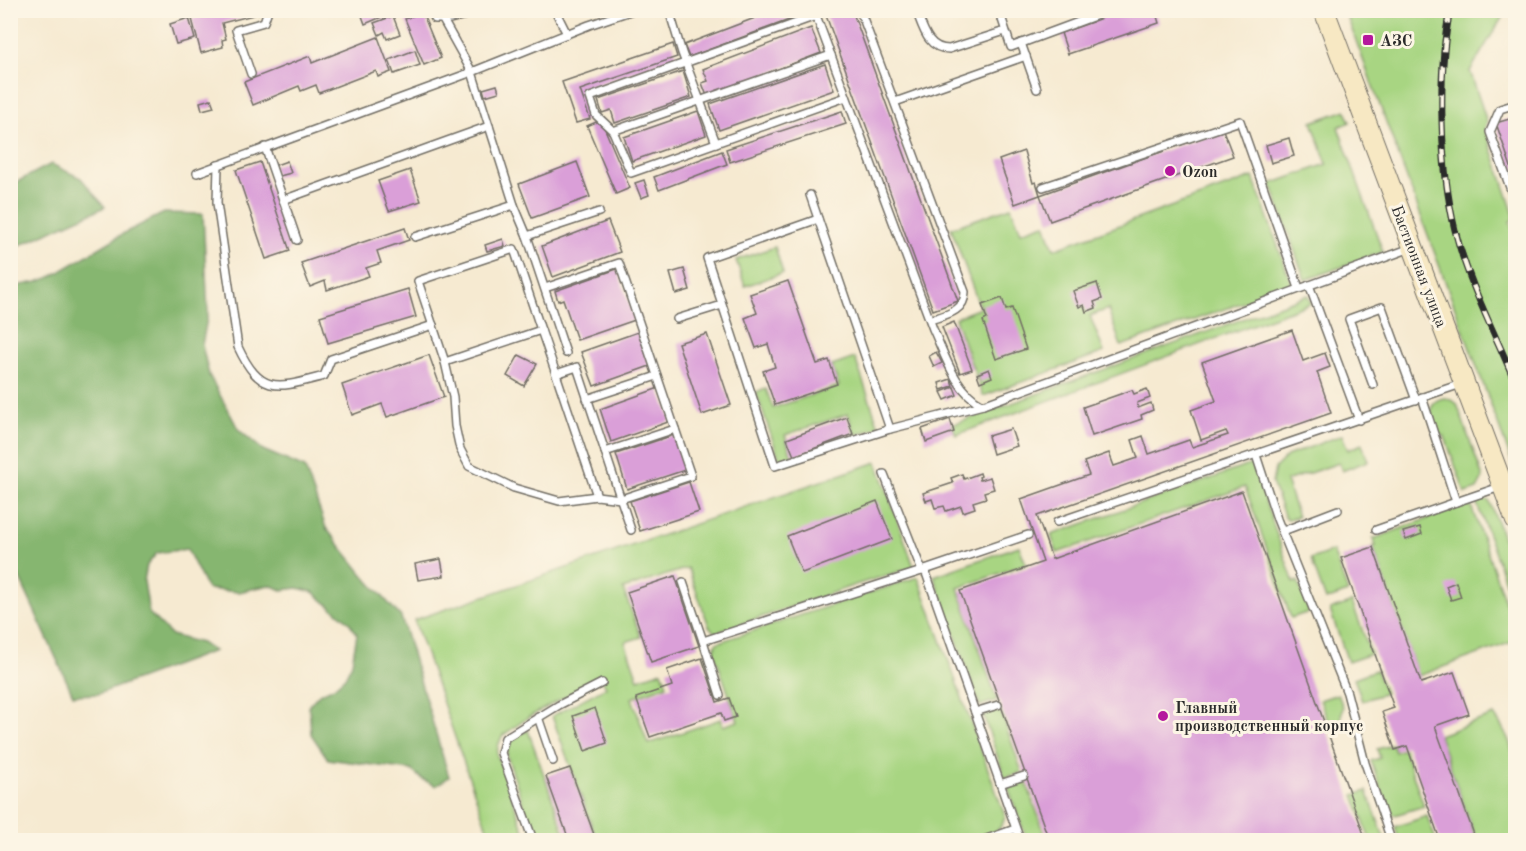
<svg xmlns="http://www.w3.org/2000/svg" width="1526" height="851" font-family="'Old Standard TT',serif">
<rect width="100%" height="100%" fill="#fcf5e5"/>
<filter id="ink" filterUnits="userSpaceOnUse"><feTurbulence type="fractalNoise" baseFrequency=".0167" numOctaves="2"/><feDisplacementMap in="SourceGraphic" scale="12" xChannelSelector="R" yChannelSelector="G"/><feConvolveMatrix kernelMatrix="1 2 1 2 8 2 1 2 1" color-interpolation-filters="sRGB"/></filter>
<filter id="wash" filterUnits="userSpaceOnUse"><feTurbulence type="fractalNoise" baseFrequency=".008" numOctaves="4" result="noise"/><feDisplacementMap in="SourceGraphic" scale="24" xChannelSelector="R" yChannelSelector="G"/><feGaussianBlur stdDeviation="1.35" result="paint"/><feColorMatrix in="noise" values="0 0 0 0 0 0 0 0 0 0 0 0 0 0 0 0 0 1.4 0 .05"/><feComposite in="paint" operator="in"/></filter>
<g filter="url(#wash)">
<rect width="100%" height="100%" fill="#f6ead1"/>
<g fill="#a8d582" stroke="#6a8056" stroke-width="1.5">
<path d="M1345,11H1515L1503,16L1470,71L1487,122L1485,128L1515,218L1510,221L1514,233L1512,239L1515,250L1512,251L1516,261L1515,470Z"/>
<path d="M1346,110L1350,122L1338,127L1383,252L1305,280L1271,184L1327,164L1312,122Z"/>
<path d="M1253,177L1292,285L1121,346L1108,309L1090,316L1104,352L983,396L955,318L980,308L951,228L1011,207L1021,232L1045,224L1054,249Z"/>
<path d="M775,247L783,273L745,286L736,260Z"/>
<path d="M1308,295L1311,303L956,435L952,425Z"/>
<path d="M855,358L879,427L855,435L848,414L785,435L792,457L780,461L756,392L766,389L773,408L839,386L832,366Z"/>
<path d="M1444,398L1451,399L1457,404L1483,478L1477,489L1465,493L1445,437L1437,433C1432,419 1424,402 1444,398Z"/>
<path d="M1342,435L1348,450L1362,444L1368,461L1342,471L1339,463L1286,481L1298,517L1288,519L1285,518L1272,483L1275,468L1287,456Z"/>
<path d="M877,462L914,567L855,585L715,633L709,626L688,568L623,589L641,637L625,642L638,679L662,671L667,685L632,698L648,744L721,719L723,726L738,721L714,652L716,643L918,577L1005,816C1002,833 989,835 975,840H597L552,716L606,687L601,677L529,717L502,736L498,746L497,755L527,840H491L414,620Z"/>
<path d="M1252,464L1294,583L1298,581L1309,612L1291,618L1245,487L1057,553L1051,535Z"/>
<path d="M1483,499L1489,501L1492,508L1515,571V609L1476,501Z"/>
<path d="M1470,503L1515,630V641L1418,676L1373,547L1376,546L1373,539Z"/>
<path d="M1019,546L1026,564L958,588L997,700L980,706L934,576Z"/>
<path d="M1333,551L1348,592L1326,600L1311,559Z"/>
<path d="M1352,602L1371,654L1348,662L1330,610Z"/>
<path d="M1376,670L1385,693L1362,701L1354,678Z"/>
<path d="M1338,694L1343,707L1341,716L1344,725L1331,730L1320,700Z"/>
<path d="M1000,709L1022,772L1005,778L983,715Z"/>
<path d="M1494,715C1516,744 1515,762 1516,797H1514L1515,840H1476L1439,735Z"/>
<path d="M528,730L567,840H535L507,756C507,742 515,736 528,730Z"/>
<path d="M1392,745L1395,752L1404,749L1424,806L1395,815L1390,814L1371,761L1380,758L1377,749Z"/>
<path d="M1025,779L1047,840H1027L1007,785Z"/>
<path d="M1367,791L1385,840H1370L1354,795Z"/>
<path d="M1427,816L1436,840H1399L1395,827Z"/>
</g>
<g fill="#86b670" stroke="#58704e" stroke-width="1.5">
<path d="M51,164L81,178L105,207L11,249V185Z"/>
<path d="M164,213L203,214L208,313L202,345L209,375L239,430L263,450L305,468L326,528L365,577L401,617L449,777L436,786L422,779L411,770L328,759L311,734L309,705L319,694L334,687L345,677L352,663L357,634L349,622L313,592L298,588L282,590L269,585L239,592L207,589L187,549L157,553L147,565L144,581L149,613L171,635L201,643L214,651L98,694L73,695L11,559V287L37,282L51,277L126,232Z"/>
</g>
<g id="blocks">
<g fill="#da9fd8">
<path d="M223,10H260L261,13L222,23L226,39L222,40L223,47L201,53L192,19Z"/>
<path d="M367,10H390L391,13L365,24L361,13Z"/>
<path d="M776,10H804L805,14L689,57L684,45Z"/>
<path d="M824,10H852L958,301L933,310Z"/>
<path d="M1118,10L1119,12L1125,10H1155L1159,23L1068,54L1061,33L1092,22L1091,20Z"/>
<path d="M422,12L441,58L424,65L405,19Z"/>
<path d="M393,16L400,34L387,39L384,32L379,35L374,23Z"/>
<path d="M189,18L195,39L176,44L170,24Z"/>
<path d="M811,28L821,53L707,96L702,83L708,81L703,69Z"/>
<path d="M378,37L391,72L378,77L376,71L319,93L316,85L301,91L299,86L253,105L244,82L310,56L312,63Z"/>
<path d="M673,44L677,57L580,90L590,119L576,123L562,82Z"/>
<path d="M415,50L420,65L394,74L389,60Z"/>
<path d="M825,64L834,90L719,130L710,104Z"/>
<path d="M683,71L691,97L615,123L611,110L602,113L598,100Z"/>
<path d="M497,85L499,92L485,96L483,89Z"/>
<path d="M211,99L214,107L202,110L200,102Z"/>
<path d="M698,111L706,135L632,161L624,137Z"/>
<path d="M842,111L846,124L730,162L726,149Z"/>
<path d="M1516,117V169L1512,170L1496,123Z"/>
<path d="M601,120L630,188L616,194L587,126Z"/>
<path d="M1223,130L1233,156L1050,221L1040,195Z"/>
<path d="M1289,138L1294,156L1271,163L1266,145Z"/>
<path d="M722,151L727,164L659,190L654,177Z"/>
<path d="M1024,151L1033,183L1036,182L1040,195L1015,204L999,160Z"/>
<path d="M287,161L291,173L276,177L273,166Z"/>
<path d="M260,162L290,251L266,259L236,170Z"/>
<path d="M577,162L590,197L532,218L519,184Z"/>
<path d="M410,170L421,201L389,211L378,181Z"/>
<path d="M644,180L649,195L641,198L635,183Z"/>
<path d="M608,221L620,252L553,277L542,246Z"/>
<path d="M405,228L409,240L377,251L381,263L366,268L369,276L327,290L325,281L310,287L301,263Z"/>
<path d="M503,239L505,246L487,251L485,245Z"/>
<path d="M617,269L635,320L577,340L563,299L558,301L555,291Z"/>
<path d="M684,269L690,290L676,294L670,273Z"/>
<path d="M788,281L817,364L829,360L837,384L775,405L763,371L775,367L768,344L756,348L745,318L757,313L750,294Z"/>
<path d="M1097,283L1102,299L1094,302L1096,308L1086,312L1084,305L1079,307L1073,291Z"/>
<path d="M408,289L416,317L328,343L320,316Z"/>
<path d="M1002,298L1006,310L1012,308L1026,349L996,359L983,321L987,319L982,305Z"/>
<path d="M954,322L972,369L960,373L942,327Z"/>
<path d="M1292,330L1303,361L1325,353L1330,367L1317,372L1331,413L1037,516L1052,559L1242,491L1366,840H1049L960,591L1043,562L1021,499L1089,475L1084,462L1109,453L1114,466L1138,458L1132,440L1143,436L1149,454L1189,440L1192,447L1228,435L1226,431L1201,440L1191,410L1216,401L1202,362Z"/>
<path d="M638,332L650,366L594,386L581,352Z"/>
<path d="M707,334L731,405L702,415L678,343Z"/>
<path d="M936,352L942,363L934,367L929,356Z"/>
<path d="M429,355L444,397L387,417L382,404L352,415L342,385Z"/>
<path d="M519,355L537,364L524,386L507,376Z"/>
<path d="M989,369L992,377L980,382L977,374Z"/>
<path d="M951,379L953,386L941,390L939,383Z"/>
<path d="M954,387L957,395L945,400L941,392Z"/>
<path d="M659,388L671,421L611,442L600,409Z"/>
<path d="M1147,389L1150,398L1137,403L1138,408L1151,403L1153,410L1141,415L1142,419L1092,436L1083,407L1132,390L1134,394Z"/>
<path d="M847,417L853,434L794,456L787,439Z"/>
<path d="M950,419L954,432L926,442L922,429Z"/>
<path d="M1011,429L1017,446L993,454L988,436Z"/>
<path d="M674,435L685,470L627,489L616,454Z"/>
<path d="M980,473L981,476L979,477L980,480L990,477L994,489L984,492L986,498L973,502L975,508L963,512L961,506L946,511L944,506L935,508L932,499L926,501L923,493L953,483L951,478L962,474L964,479Z"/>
<path d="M689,482L699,512L640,531L630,501Z"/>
<path d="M877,501L892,539L802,573L787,536Z"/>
<path d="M1420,527L1422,534L1406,540L1403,532Z"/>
<path d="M1373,547L1421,683L1454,672L1469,714L1435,726L1476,840H1440L1407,746L1395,750L1382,712L1394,708L1341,558Z"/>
<path d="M441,559L444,576L418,580L415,564Z"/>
<path d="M675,576L699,646L651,662L627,592Z"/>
<path d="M1456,582L1461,597L1451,600L1446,586Z"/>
<path d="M702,658L717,702L729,698L736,717L724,721L721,713L650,737L636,698L672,686L667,670Z"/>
<path d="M595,708L607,743L585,751L573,716Z"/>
<path d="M570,768L596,840H569L546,776Z"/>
</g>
</g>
</g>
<g filter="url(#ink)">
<use href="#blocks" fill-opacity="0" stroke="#726e65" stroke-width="1.5"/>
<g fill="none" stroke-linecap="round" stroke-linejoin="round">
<g stroke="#726e65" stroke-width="10">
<g id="service">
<path d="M431,10L435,19H450L486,10"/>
<path d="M555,10L567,34"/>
<path d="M669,10L682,53L716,143"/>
<path d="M814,10L933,329C945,355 955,391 983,405L1411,248"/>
<path d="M860,10L965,292C965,312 945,315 930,320"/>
<path d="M916,10C923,27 927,49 949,49L1005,31"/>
<path d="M999,10L1011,47L1111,10"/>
<path d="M443,20L472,72L514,205L527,236L566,353"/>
<path d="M1021,43L1037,89"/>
<path d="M831,55L613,131L631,173L846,97"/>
<path d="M251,74L236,30L264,22L268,10"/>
<path d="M895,102L1026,56"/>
<path d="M1516,104L1500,109L1490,132L1516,204"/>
<path d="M613,131L596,115L590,97L816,16"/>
<path d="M265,147L297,240"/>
<path d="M218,165L217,203L238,347C261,396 278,388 324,376L331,359L433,325"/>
<path d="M197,173L472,72L589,25L633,10"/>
<path d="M1043,187L1240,121L1299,288"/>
<path d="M810,195L890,429L983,405"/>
<path d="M283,200L489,126"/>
<path d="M818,219L707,258L775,466L890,429"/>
<path d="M527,236L599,212"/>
<path d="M415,237L514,205"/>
<path d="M514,249L541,330L445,362L418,281Z"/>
<path d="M1309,285L1359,420"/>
<path d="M677,319L722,305"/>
<path d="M541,330L556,374L577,367L631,530"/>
<path d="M445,362L453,397L455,426L460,449L469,466L514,488L559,501L597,496L621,499L691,476L619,263L545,288"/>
<path d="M556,374L597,496"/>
<path d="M1373,385L1349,319L1382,307L1416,400"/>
<path d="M1422,397L1456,502L1500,487"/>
<path d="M587,399L657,376"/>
<path d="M605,452L675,429"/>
<path d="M1256,455L1277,519L1347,693L1365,763L1391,840"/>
<path d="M884,474L922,571"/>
<path d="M1057,522L1464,383"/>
<path d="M1376,530L1456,502"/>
<path d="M1283,531L1338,510"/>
<path d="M925,570L1028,535"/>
<path d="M683,582L703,641L925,570L1020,840"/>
<path d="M703,641L720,695"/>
<path d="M975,712L998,705"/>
<path d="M538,717L553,761"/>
<path d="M1000,784L1024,776"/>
<path d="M533,840L501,753L505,738L559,705L602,683"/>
<path d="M984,840L1015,829"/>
</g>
</g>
<g stroke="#726e65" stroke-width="22">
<path id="secondary" d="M1324,10L1516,521"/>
</g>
<use href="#service" stroke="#fff" stroke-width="7"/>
<use href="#secondary" stroke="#f7e8c3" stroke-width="20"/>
<g stroke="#2b2b2b" stroke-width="7">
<path id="rail" d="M1450,10C1437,73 1440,168 1455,230C1468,283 1495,333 1516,384"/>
</g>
<use href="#rail" stroke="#fcf5e5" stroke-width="4.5" stroke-dasharray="14" stroke-linecap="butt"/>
</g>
</g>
<g fill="#b5179e" stroke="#fcf5e5" stroke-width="2">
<rect x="1362" y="34" width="12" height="12" rx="3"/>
<circle cx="1170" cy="171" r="6"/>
<circle cx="1163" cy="716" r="6"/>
</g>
<g text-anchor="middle" stroke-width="6" stroke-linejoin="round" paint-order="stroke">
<g font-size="16" font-weight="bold" fill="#2b2b2b" stroke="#fcf5e5" text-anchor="start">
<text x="1380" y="46">АЗС</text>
<text x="1182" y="177">Ozon</text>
<text x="1175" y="713">Главный<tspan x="1175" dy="18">производственный корпус</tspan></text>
</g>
<g font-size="16" fill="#2b2b2b" stroke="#fcf5e5">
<text transform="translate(1420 266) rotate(69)" y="6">Бастионная улица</text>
</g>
</g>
<rect width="1526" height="851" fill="none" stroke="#fcf5e5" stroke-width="36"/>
</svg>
